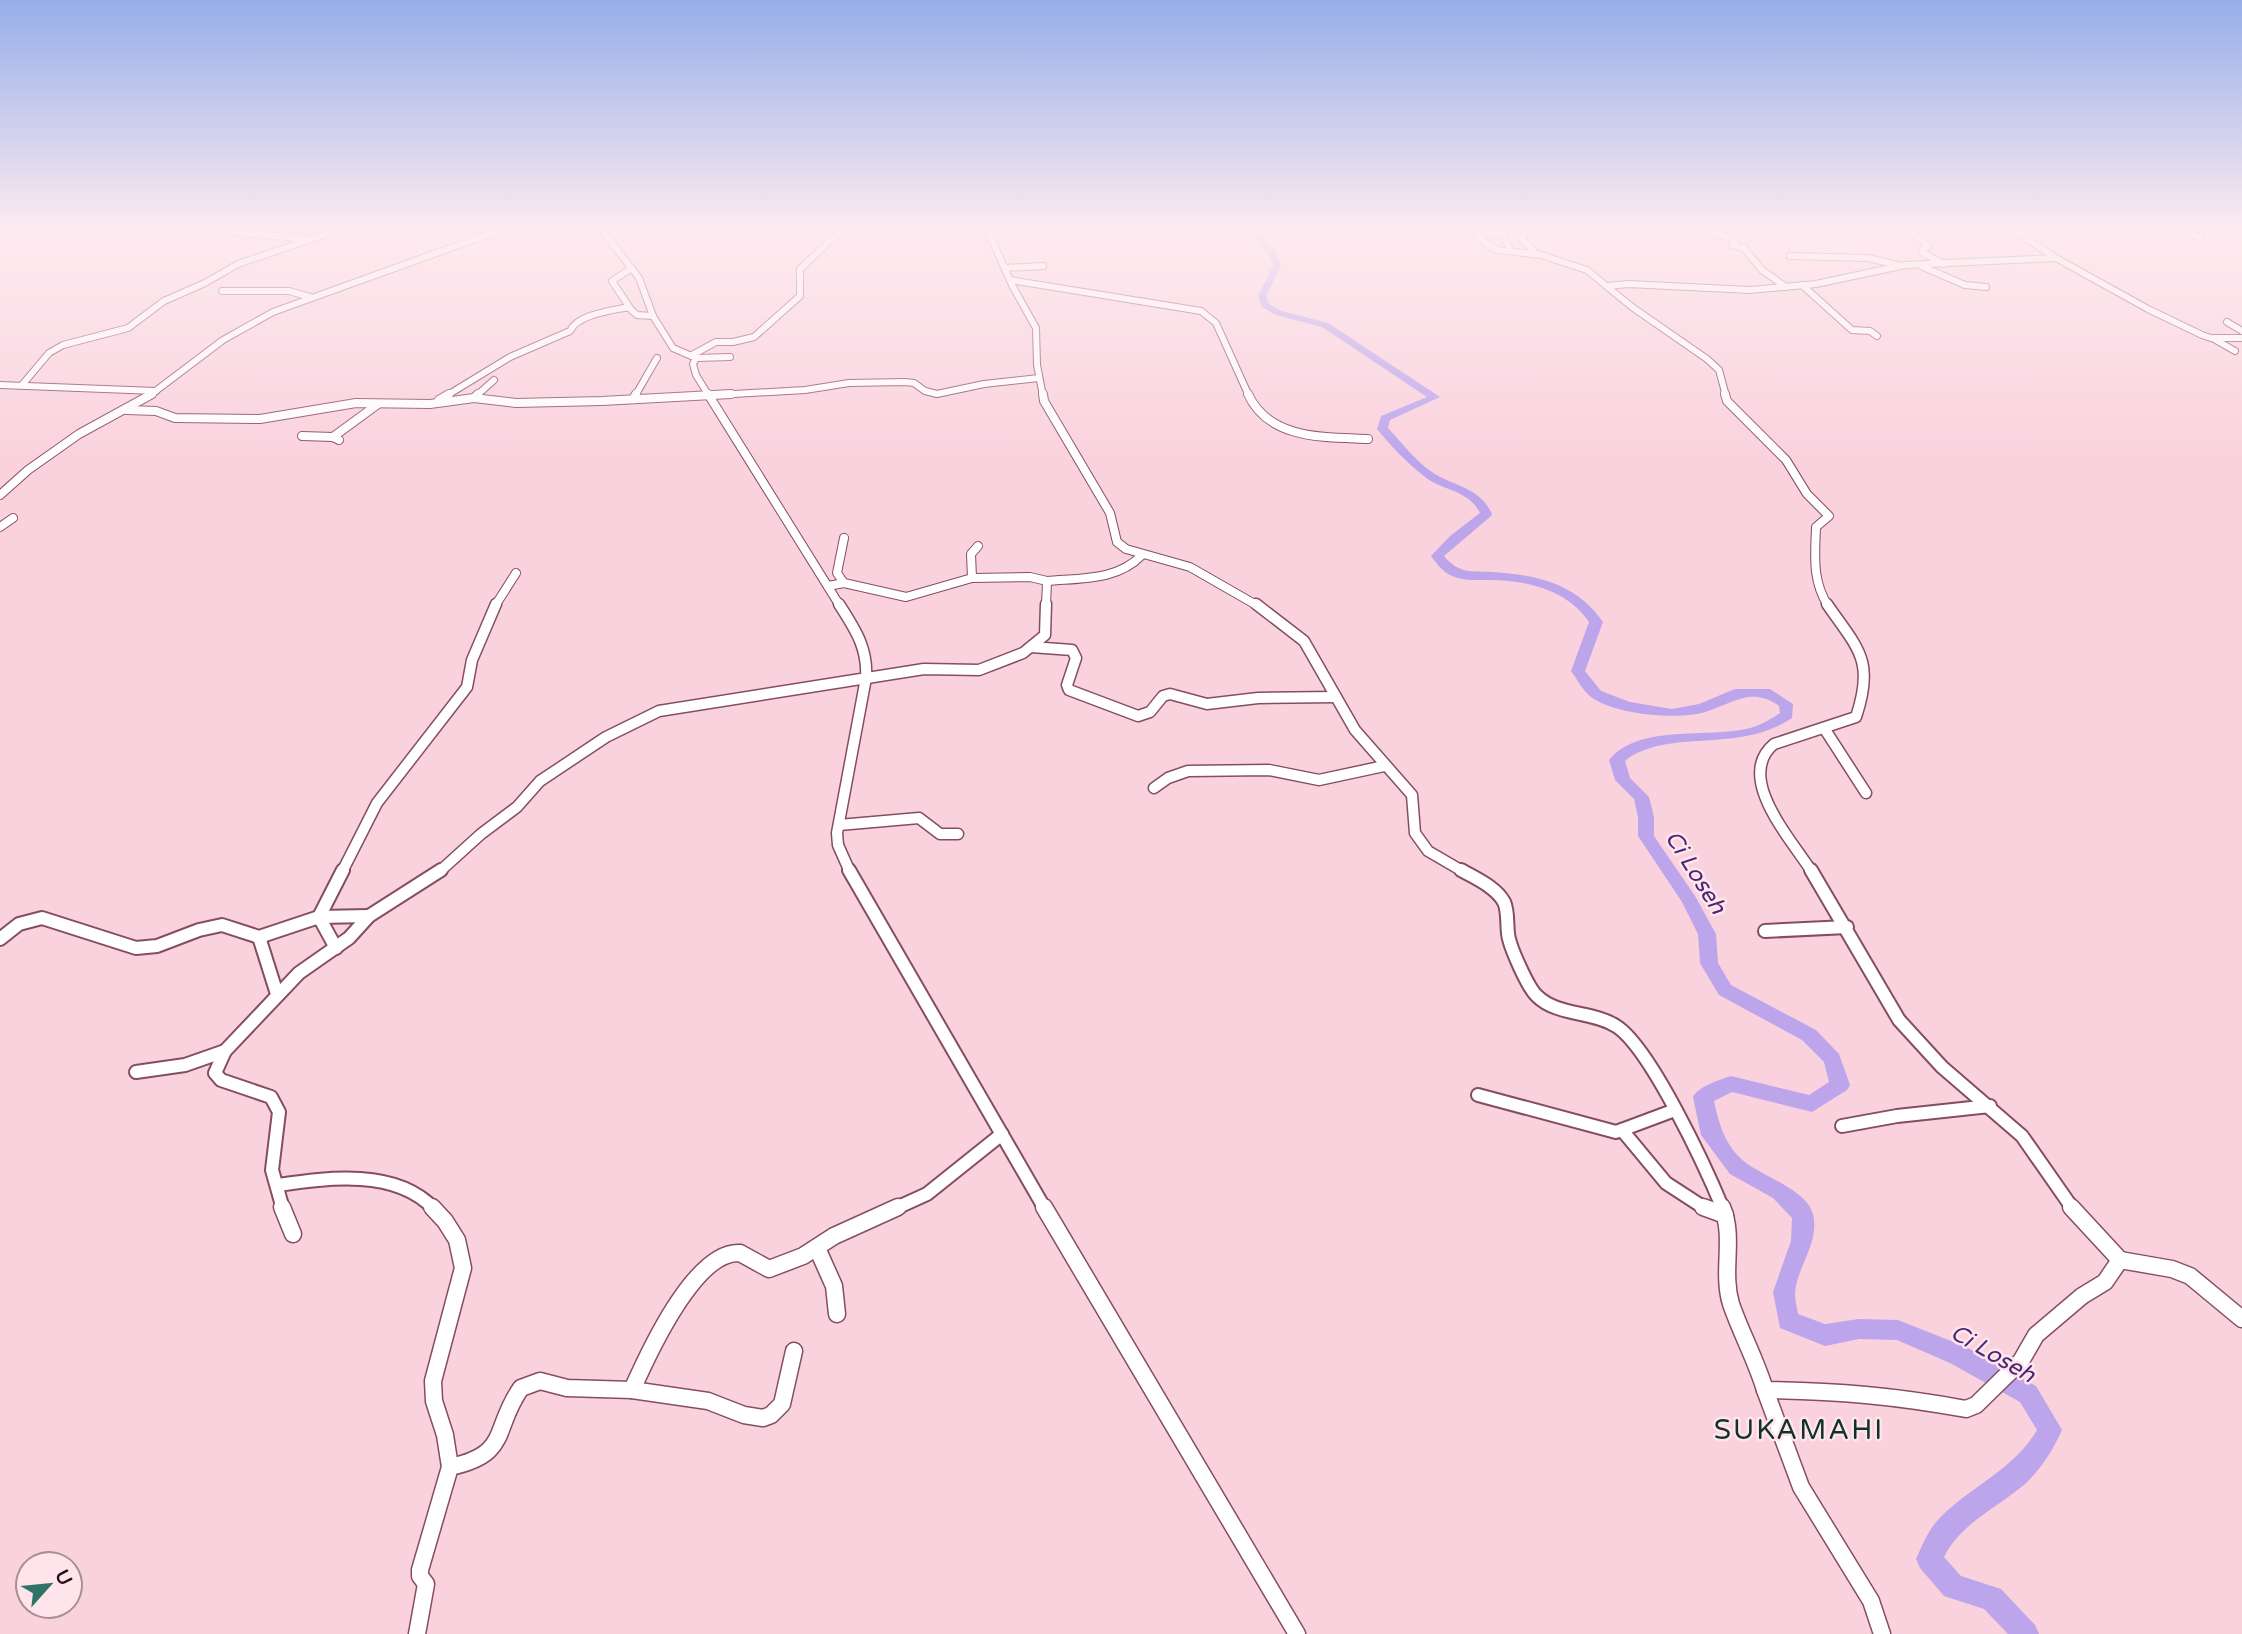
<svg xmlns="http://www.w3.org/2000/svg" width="2242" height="1634" font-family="'Varela Round',sans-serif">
<rect width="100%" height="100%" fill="#fad2de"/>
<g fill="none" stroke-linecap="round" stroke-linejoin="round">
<path fill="#bca5eb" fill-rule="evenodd" d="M1247,229H1255L1276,251L1281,266L1266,296L1269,304L1282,311L1328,323L1440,397L1390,420L1388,428C1402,443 1418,464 1435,474C1457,487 1480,488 1492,514L1490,517L1444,556C1459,574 1471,571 1493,572C1537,575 1576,583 1603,622L1585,671L1601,691L1630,702L1672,709L1699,704L1735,689H1770L1793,704L1792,718C1738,755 1668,727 1625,761L1630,778L1649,797L1654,817V836L1695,896L1716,934L1718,963L1731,985L1816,1030L1839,1054L1850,1085L1847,1090L1812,1112L1732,1092L1714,1101C1719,1124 1725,1146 1745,1162C1762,1176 1807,1190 1813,1214C1820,1243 1797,1266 1795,1293C1795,1300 1797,1308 1798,1314L1825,1324L1859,1319L1898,1320L1966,1347L2036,1386L2062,1430C2053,1450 2041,1469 2025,1484C1997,1508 1961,1523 1944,1557L1961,1576L2001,1589L2035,1625L2039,1634H2008L1984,1609L1944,1596L1920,1568L1916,1559C1922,1546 1928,1531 1937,1521C1968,1487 2012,1472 2037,1430L2020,1402L1950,1363L1897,1340L1859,1339L1825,1346L1780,1328L1773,1292L1791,1241L1792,1218L1773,1198L1730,1174L1701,1135L1693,1097C1699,1086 1719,1080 1731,1076L1809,1095L1829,1082L1824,1062L1802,1040L1719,995L1700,963L1698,934L1682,902L1638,836V817L1634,799L1615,780L1609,760C1639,723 1709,739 1750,728C1761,725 1771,719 1780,713L1779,706C1752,687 1735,702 1708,711C1681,721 1615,715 1591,697C1583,691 1577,679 1571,671L1589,622C1567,589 1525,580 1488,580C1475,580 1462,581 1450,575C1442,571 1436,563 1431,556L1450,536L1480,513C1469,490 1443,491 1425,477C1408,464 1390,445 1377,429L1381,416L1427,397L1322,327L1276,315L1262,307L1258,296L1273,266L1269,254Z"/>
<g stroke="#854e60" stroke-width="8">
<g id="minor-far4">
<path d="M601,229L639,278L653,316L673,348L696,358L693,364L696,375L709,396"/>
<path d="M987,229L1013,287L1036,328L1037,365L1043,396"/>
<path d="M1473,229L1486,244L1497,250L1541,255L1587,270L1632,307L1707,359L1719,370L1726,396"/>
<path d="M1530,229L1521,237L1536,254"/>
<path d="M1702,229L1732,239L1735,242L1732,245L1744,248L1762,270L1786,287"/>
<path d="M1910,229L1928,247L1922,250L1923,253L1944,264"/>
<path d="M2012,229L2056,258"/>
<path d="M2184,229L2200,238"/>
<path d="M233,232L307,239"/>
<path d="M1476,233H1502L1510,249"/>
<path d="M1790,256L1868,258L1898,265"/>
<path d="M1921,266L1965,285L1986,287"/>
<path d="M1005,268L1043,266"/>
<path d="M1010,280L1201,311L1216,323L1249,396"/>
<path d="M1802,285L1852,330L1870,331L1877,336"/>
<path d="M1607,286L1628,284L1750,290L1816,284L1905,265L2056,258L2148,309L2202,335L2211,338H2242"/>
<path d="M222,291H289L310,297"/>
<path d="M630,308L612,281L632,268"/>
<path d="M2227,322L2242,331"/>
<path d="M2214,339L2235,351"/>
<path d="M692,355L716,342H733L754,337L800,296V269L843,229"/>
<path d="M696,358L730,357"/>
<path d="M0,385L156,391"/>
<path d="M22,385L49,353L63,345L128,328L164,301L205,283L238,264L341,229"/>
<path d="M149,396L223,340L273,312L503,229"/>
<path d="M446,396L510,357L570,331C578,314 611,311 628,307L637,315L653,316"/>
<path d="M476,396L494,380"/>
<path d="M635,396L657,358"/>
<path d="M698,396L805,390L849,383L905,382L914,383L925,391L937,394L984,384L1039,378"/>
</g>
</g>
<g stroke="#854e60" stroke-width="10">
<g id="minor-far3">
<path d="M708,394L840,606"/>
<path d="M1043,394L1044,401L1110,513L1117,542L1126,549L1190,567L1258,606"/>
<path d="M1248,394C1269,440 1324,437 1368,439"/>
<path d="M1725,394L1727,401L1786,460L1807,494L1829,516L1816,527C1815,557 1812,580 1828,606"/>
<path d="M474,398L478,394"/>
<path d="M633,399L636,394"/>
<path d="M439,400L449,394"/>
<path d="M126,410L156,411L175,418L260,419L356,403L430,404L474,398L516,403L602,401L731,394"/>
<path d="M302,436L333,437L339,440"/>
<path d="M333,437L378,404"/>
<path d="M0,495L28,470L79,434L152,394"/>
<path d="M0,527L13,518"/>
<path d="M844,538L837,573L844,583"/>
<path d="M972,578L971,554L978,546"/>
<path d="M828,586L844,583L906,597L972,578L1030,577L1047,581"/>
<path d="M495,606L516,573"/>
<path d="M1046,606L1047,581C1080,578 1117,581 1142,555"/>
</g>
</g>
<g stroke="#854e60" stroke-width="13">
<g id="minor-far2">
<path d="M839,604C855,629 868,648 866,678L837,833L838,845L850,872"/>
<path d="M1256,604L1304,641L1355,730L1412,795L1415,833L1428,851L1464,872"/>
<path d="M1031,647L1072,650L1076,658L1067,685L1069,690L1138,716L1150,712L1163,696L1170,694L1207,704L1258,698L1336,697"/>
<path d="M1824,728L1866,793"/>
<path d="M1154,788L1168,778L1188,771L1269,770L1319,780L1384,766"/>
<path d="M839,825L919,818L940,834H958"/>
<path d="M342,872L377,803L467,687L472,660L496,604"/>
<path d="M439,872L481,834L517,807L540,781L606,737L659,711L924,669L979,670L1023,653L1045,635L1046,604"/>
<path d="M1812,872C1791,839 1734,777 1774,744L1856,717C1875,660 1858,649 1827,604"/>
</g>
</g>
<g stroke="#854e60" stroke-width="16">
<g id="minor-far1">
<path d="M849,870L1045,1209"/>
<path d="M1461,870C1475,878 1496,887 1504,902C1509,912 1506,928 1509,939C1512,951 1528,988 1537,996C1557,1016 1593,1011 1616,1026C1650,1047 1706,1168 1723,1209"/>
<path d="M1811,870L1899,1020L1942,1067L2022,1136L2073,1209"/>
<path d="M1765,931L1847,927"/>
<path d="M259,937L277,994"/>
<path d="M0,939L19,924L42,918L136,948L157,946L199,930L222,925L259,937L319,917L369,916"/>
<path d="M336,948L319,917L343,870"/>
<path d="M136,1072L185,1065L225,1051"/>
<path d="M1478,1095L1616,1132L1675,1110"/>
<path d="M1842,1126L1897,1116L1990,1106"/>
<path d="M1622,1130L1666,1183L1706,1209"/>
<path d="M278,1185C327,1178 396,1168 434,1209"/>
<path d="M283,1209L272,1170L279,1112L271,1097L221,1080L215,1073L225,1051L299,973L349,938L369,916L441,870"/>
<path d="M894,1209L927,1194L1002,1134"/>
</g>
</g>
<g stroke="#854e60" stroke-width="19">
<g id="minor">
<path d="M282,1207L293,1234"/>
<path d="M432,1207L445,1221L457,1240L463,1268L433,1381L434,1401L445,1435L450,1467"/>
<path d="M1044,1207L1297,1634"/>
<path d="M1703,1207L1725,1215"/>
<path d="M1722,1207C1735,1238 1721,1271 1731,1304C1741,1333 1756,1360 1765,1390C1837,1391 1895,1396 1966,1409L1976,1405L2021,1361L2036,1335L2082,1296L2105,1282L2120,1260L2172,1269L2190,1276L2242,1319"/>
<path d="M2071,1207L2120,1260"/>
<path d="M817,1248L834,1286L837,1314"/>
<path d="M632,1390L708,1401L744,1415L763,1418L771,1415L782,1404L794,1351"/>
<path d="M1765,1390L1801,1487L1871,1601L1882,1634"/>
<path d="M417,1634L426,1584L420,1576V1570L450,1467C511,1454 492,1429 521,1388L540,1381L567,1388L632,1390C648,1354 695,1250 740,1253L769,1269L803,1256L834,1236L898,1207"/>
</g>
</g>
<use href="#minor-far4" stroke="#fff" stroke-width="6"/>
<use href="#minor-far3" stroke="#fff" stroke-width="8"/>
<use href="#minor-far2" stroke="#fff" stroke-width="10"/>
<use href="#minor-far1" stroke="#fff" stroke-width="12"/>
<use href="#minor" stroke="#fff" stroke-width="16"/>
</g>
<linearGradient id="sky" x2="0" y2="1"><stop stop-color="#96aee9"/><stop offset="0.5" stop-color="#fdebf0"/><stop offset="1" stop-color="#fdebf0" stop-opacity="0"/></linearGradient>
<rect width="2242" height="458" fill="url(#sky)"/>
<g text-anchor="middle" stroke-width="5" stroke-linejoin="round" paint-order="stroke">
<g font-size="23" font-style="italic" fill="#492777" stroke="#ffe4eb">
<text transform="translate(1696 872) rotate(58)" y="8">Ci Loseh</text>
<text transform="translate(1993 1353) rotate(30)" y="8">Ci Loseh</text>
</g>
<g font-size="28" letter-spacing="2" fill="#11322b" stroke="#ffe4eb">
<text x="1799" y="1439">SUKAMAHI</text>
</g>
</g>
<g transform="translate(49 1585) rotate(63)"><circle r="33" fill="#ffe4eb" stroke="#a88f96" stroke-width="2"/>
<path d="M0-5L12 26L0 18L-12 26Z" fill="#2e7366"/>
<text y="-10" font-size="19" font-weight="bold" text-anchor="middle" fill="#261017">U</text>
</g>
</svg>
